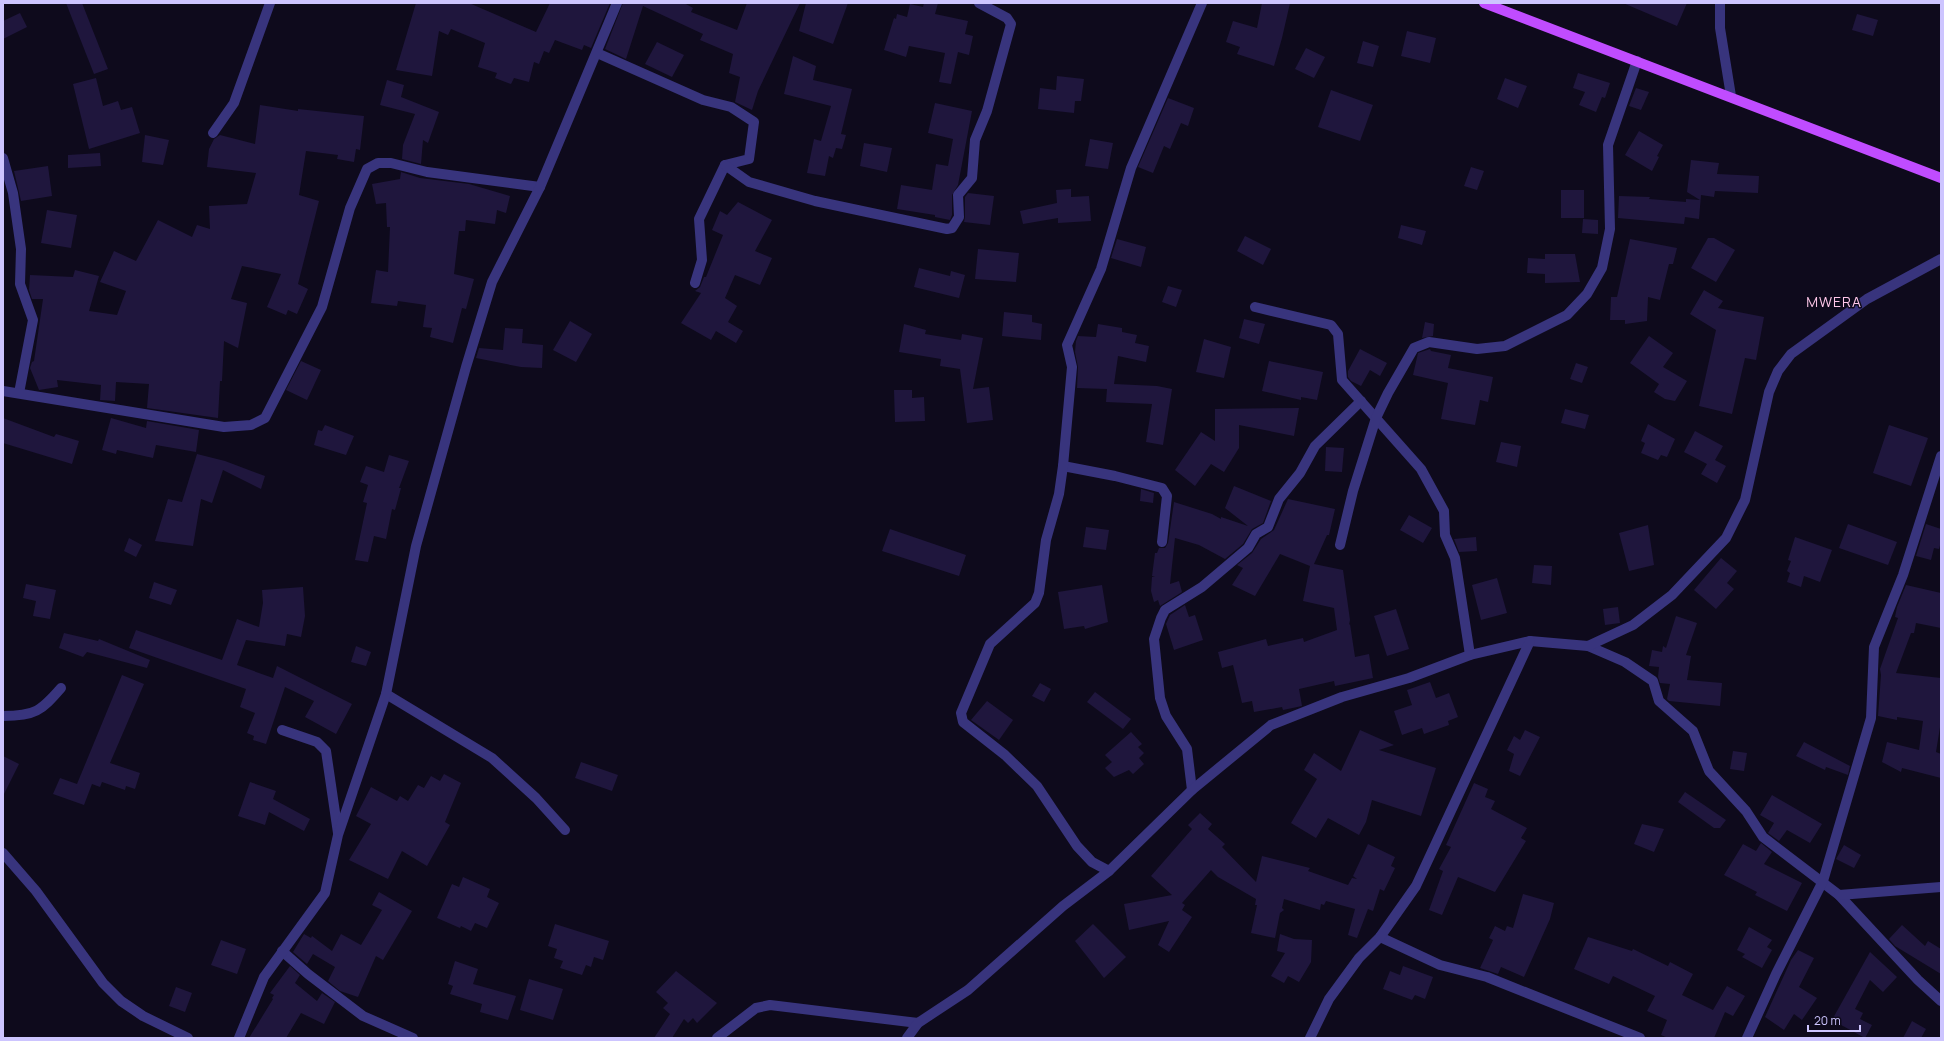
<svg xmlns="http://www.w3.org/2000/svg" width="1944" height="1041" font-family="Manrope,sans-serif">
<rect width="100%" height="100%" fill="#0e0a1c"/>
<g fill="#1f163d">
<path d="M66,3H82L108,69L94,74Z"/>
<path d="M416,3H469L536,32L550,3H610L591,48L584,45L582,50L555,40L549,53L544,51L539,64L534,62L529,82L514,78L511,84L495,78L497,73L478,67L485,43L451,29L448,35L439,31L432,76L396,70Z"/>
<path d="M623,3H684L693,8L691,12L737,30L747,3H800L758,91L752,110L735,102L740,77L729,73L733,54L700,40L703,34L643,6L626,59L605,49Z"/>
<path d="M806,3H848L833,44L799,31Z"/>
<path d="M924,3H938L935,14L968,21L965,34L973,36L969,55L958,52L951,84L939,82L945,53L909,46L906,57L884,50L894,18L896,19L897,14L907,17L910,4L923,7Z"/>
<path d="M1262,3H1290L1282,38L1274,66L1237,54L1240,47L1226,42L1233,21L1257,28Z"/>
<path d="M1623,3H1687L1677,26Z"/>
<path d="M20,13L27,27L3,39V21Z"/>
<path d="M1857,14L1878,20L1873,36L1852,30Z"/>
<path d="M1407,31L1436,38L1430,63L1401,56Z"/>
<path d="M1363,41L1379,46L1373,67L1357,63Z"/>
<path d="M657,42L684,55L672,77L645,64Z"/>
<path d="M1306,48L1325,57L1314,78L1295,69Z"/>
<path d="M793,56L816,66L813,80L852,89L841,134L846,135L842,149L836,148L833,158L829,156L825,176L807,173L814,139L821,141L831,106L784,94Z"/>
<path d="M1578,73L1610,83L1605,98L1602,97L1596,112L1579,105L1585,92L1573,88Z"/>
<path d="M1057,76L1084,79L1081,101H1075L1074,113L1038,109L1040,88L1056,90Z"/>
<path d="M96,78L103,106L118,101L121,110L132,107L140,133L89,149L73,84Z"/>
<path d="M1505,78L1527,86L1518,108L1497,99Z"/>
<path d="M387,80L404,85L401,97L439,112L428,143L423,140L421,164L402,159L403,145L415,114L380,105Z"/>
<path d="M1636,88L1649,92L1641,110L1629,106Z"/>
<path d="M1331,90L1373,105L1360,141L1318,127Z"/>
<path d="M1168,98L1194,108L1188,126L1181,123L1170,149L1164,146L1153,173L1138,167Z"/>
<path d="M935,103L972,111L958,185L952,195V215L950,220L935,217V215L897,209L901,185L932,190L936,164L948,166L953,139L928,133Z"/>
<path d="M260,105L298,111V109L364,116L360,150L356,149L354,162L337,159L338,155L306,151L299,195L319,201L298,284L308,289L297,314L288,310L286,315L267,307L281,274L242,266L231,299L247,303L238,348L224,341L222,381H220L218,418L147,408L149,384L116,382L115,401L100,400L101,385L57,380L58,387L39,390L30,368L32,362L34,361L43,299H32L29,290L30,275L73,277L75,270L99,276L89,311L117,315L126,291L100,282L114,251L136,261L158,220L192,237L197,225L210,229L209,206L247,204L256,173L207,167L209,149L214,139L220,135L255,144Z"/>
<path d="M1639,131L1663,145L1657,156L1659,157L1652,171L1625,155Z"/>
<path d="M145,135L169,140L163,165L142,162Z"/>
<path d="M1090,139L1113,143L1108,169L1085,166Z"/>
<path d="M864,143L892,148L887,172L860,166Z"/>
<path d="M100,153L101,166L68,168V155Z"/>
<path d="M1691,160L1719,163L1717,174L1759,176L1758,193L1715,191L1714,197L1701,195L1699,219L1685,217L1684,224L1618,218L1619,196L1650,197L1649,199L1686,202V199L1700,200L1687,192Z"/>
<path d="M48,166L52,196L21,201L14,171Z"/>
<path d="M1471,167L1484,171L1477,190L1464,186Z"/>
<path d="M401,172L420,178L469,184L510,196L506,213L497,210L495,224L466,220L465,231H459L454,274L474,279L466,309L462,308L453,343L430,337L432,328L423,327L426,305L398,301L397,306L371,303L376,270L388,272L390,227H387L386,203L376,204L372,184L400,179Z"/>
<path d="M1071,189V197L1089,196L1091,221L1058,223V218L1023,224L1020,211L1057,203L1056,190Z"/>
<rect x="1561" y="190" width="23" height="28"/>
<path d="M968,193L994,196L990,225L964,222L965,217V197Z"/>
<path d="M738,202L772,220L755,251L772,258L760,285L735,275L725,298L737,306L728,322L743,331L736,343L716,331L711,340L681,323L701,293L695,291L700,287L704,277H706L723,235L712,230L720,211L727,215Z"/>
<path d="M47,210L77,215L71,248L41,243Z"/>
<path d="M1583,219L1598,220V234L1582,233Z"/>
<path d="M1401,225L1426,231L1422,245L1398,238Z"/>
<path d="M1245,236L1271,249L1263,265L1237,251Z"/>
<path d="M1708,238H1714L1735,250L1716,282L1691,268Z"/>
<path d="M1117,239L1146,247L1141,267L1111,258Z"/>
<path d="M1630,239L1677,248L1673,264H1669L1660,300L1648,297L1647,321L1625,324V320H1610L1611,297H1617Z"/>
<path d="M978,249L1019,253L1016,282L975,279Z"/>
<path d="M1545,254H1575L1580,282L1545,283V274L1527,273L1528,258L1545,259Z"/>
<path d="M919,268L950,276L951,271L965,275L959,298L914,287Z"/>
<path d="M1168,286L1182,290L1176,307L1162,302Z"/>
<path d="M1704,290L1723,301L1718,308L1764,317L1756,360L1745,358L1732,414L1699,406L1716,330L1690,314Z"/>
<path d="M1004,312L1032,315V322L1042,324L1041,340L1002,336Z"/>
<path d="M1244,319L1265,324L1259,344L1239,338Z"/>
<path d="M570,321L592,334L576,362L553,350Z"/>
<path d="M1425,322L1434,324L1433,336L1422,338Z"/>
<path d="M904,324L926,330L925,334L961,340L962,334L983,338L973,389L989,387L993,420L967,423L960,369L940,366L941,359L899,352Z"/>
<path d="M1098,324L1122,328V332L1137,335L1135,343L1149,346L1146,362L1118,356L1114,384L1157,386L1172,389L1163,445L1146,442L1152,404L1106,402L1107,389L1077,388L1078,367L1075,352L1076,341L1078,336L1096,337Z"/>
<path d="M505,328L523,329L522,343L543,345L542,368L521,367L476,358L479,348L503,350Z"/>
<path d="M1649,336L1673,353L1663,367L1687,381L1675,401L1665,399L1654,392L1659,384L1630,363Z"/>
<path d="M1204,339L1231,347L1224,378L1196,372Z"/>
<path d="M1360,349L1387,363L1380,376L1370,370L1361,386L1351,381L1348,377V371Z"/>
<path d="M1430,349L1431,351L1451,355L1448,368L1493,377L1488,402L1480,400L1475,425L1441,419L1448,383L1413,375L1418,353Z"/>
<path d="M301,361L321,370L307,400L286,390Z"/>
<path d="M1269,361L1323,372L1317,400L1301,397V400L1262,391Z"/>
<path d="M1576,363L1588,367L1582,383L1570,379Z"/>
<path d="M894,390H912V398L924,397L925,421L895,422Z"/>
<path d="M1299,408L1294,436L1239,425V448L1224,472L1211,464L1195,486L1175,470L1201,432L1215,441V409Z"/>
<path d="M1565,409L1589,415L1585,429L1561,423Z"/>
<path d="M3,418L54,437L56,434L79,441L72,464L3,443Z"/>
<path d="M111,418L146,428L147,421L199,430L196,452L156,445L153,458L117,450L116,454L102,450Z"/>
<path d="M1648,424L1675,439L1667,457L1661,455L1658,460L1641,453L1645,443L1641,441Z"/>
<path d="M325,425L354,436L346,455L314,445L318,430L322,431Z"/>
<path d="M1889,425L1928,438L1911,486L1873,473Z"/>
<path d="M1695,431L1723,446L1715,460L1726,466L1717,483L1701,474L1707,464L1684,452Z"/>
<path d="M1501,442L1521,446L1517,467L1496,462Z"/>
<path d="M1326,447L1344,448L1342,472L1325,471Z"/>
<path d="M197,454L225,461L265,476L261,489L223,470L212,503L201,499L193,546L155,541L168,499L182,502Z"/>
<path d="M389,455L409,461L399,488H401L395,510L392,509L386,539L374,536L368,562L355,560L367,503L363,502L368,485L360,482L366,466L384,472Z"/>
<path d="M1234,486L1271,501L1263,523L1252,529L1243,544L1225,559L1199,545L1175,538L1170,584L1179,581L1182,592L1160,606L1158,600L1154,602L1151,591L1152,577L1155,576H1152L1155,553H1157L1159,548H1165L1168,543L1174,502L1212,514L1221,519V517L1248,526L1225,508Z"/>
<path d="M1141,489L1154,493L1153,503L1140,501Z"/>
<path d="M1288,499L1335,509L1329,535H1327L1314,564L1343,570L1350,620L1349,625L1350,624L1355,657L1369,654L1373,678L1335,686L1334,681L1299,689L1302,706L1283,710L1282,707L1254,712L1252,701L1242,703L1233,665L1222,668L1218,652L1266,639L1268,646L1303,638L1304,642L1337,630L1334,608L1303,601L1310,566L1280,554L1255,596L1232,585L1243,568L1237,565L1252,553L1261,539L1274,530Z"/>
<path d="M1409,515L1432,528L1423,543L1400,530Z"/>
<path d="M1848,524L1897,542L1888,565L1839,548Z"/>
<path d="M1926,524L1941,529V542L1939,549L1934,548L1931,560L1916,556Z"/>
<path d="M1648,525L1654,565L1629,571L1619,533Z"/>
<path d="M1086,527L1109,530L1106,550L1083,547Z"/>
<path d="M890,529L966,555L959,576L882,551Z"/>
<path d="M1476,537L1477,551L1459,552L1454,539Z"/>
<path d="M1795,537L1832,550L1820,582L1804,576L1801,587L1787,582L1790,573L1787,571L1791,561L1788,560Z"/>
<path d="M129,538L142,545L136,557L124,551Z"/>
<path d="M1721,558L1737,571L1727,583L1734,589L1716,609L1694,590Z"/>
<path d="M1534,565L1552,566L1551,585L1532,583Z"/>
<path d="M1497,578L1507,613L1481,620L1472,585Z"/>
<path d="M154,582L177,590L171,605L149,598Z"/>
<path d="M26,584L56,590L50,619L33,616L36,601L23,598Z"/>
<path d="M1102,585L1108,622L1085,629L1084,626L1064,629L1058,592Z"/>
<path d="M1906,585L1941,593V628L1916,623L1914,633H1911L1896,673L1941,678V721L1936,752L1941,754V778L1902,768L1901,772L1882,762L1887,742L1919,750L1923,721L1897,717V720L1878,716L1881,675L1880,669L1898,618L1895,617L1897,607Z"/>
<path d="M303,587L305,616L301,637L287,634L285,646L246,640L237,665L273,678L277,666L352,704L336,734L305,717L314,701L285,687L266,744L253,740L254,736L247,733L255,713L240,707L246,689L129,648L136,630L222,660L237,619L259,627L263,603L262,590Z"/>
<path d="M1185,605L1189,617L1195,615L1203,640L1174,650L1166,624L1170,615Z"/>
<path d="M1618,607L1620,623L1605,625L1603,609Z"/>
<path d="M1396,609L1409,649L1387,656L1374,616Z"/>
<path d="M1676,616L1697,623L1686,655L1691,656L1687,680L1722,683L1720,706L1669,701L1667,699L1670,684L1660,683L1658,677L1659,667L1649,666L1652,650L1662,652L1663,646L1666,648Z"/>
<path d="M64,633L98,641L99,639L150,660L147,668L87,652L83,657L59,648Z"/>
<path d="M356,646L371,652L366,666L351,662Z"/>
<path d="M122,675L144,684L110,763L140,773L135,789L126,786L125,790L102,782L100,787L92,784L84,805L53,794L60,778L77,784Z"/>
<path d="M1430,682L1436,698L1449,693L1458,717L1448,721L1449,725L1424,734L1422,728L1402,735L1394,711L1412,705L1407,690Z"/>
<path d="M1040,683L1051,689L1044,702L1032,696Z"/>
<path d="M1095,692L1131,719L1123,729L1087,702Z"/>
<path d="M987,701L1013,720L999,740L971,720Z"/>
<path d="M1360,730L1394,745L1379,750L1436,768L1421,816L1372,800L1366,822L1359,835L1328,818L1316,838L1291,823L1317,779L1304,770L1314,753L1341,771Z"/>
<path d="M1525,730L1540,737L1520,776L1509,771L1514,754L1507,750L1514,736L1520,740Z"/>
<path d="M1131,732L1142,744L1138,747L1144,753L1139,758L1144,764L1133,774L1129,770L1114,777L1105,768L1112,762L1105,755Z"/>
<path d="M1804,742L1850,766L1848,775L1826,767L1825,770L1796,756Z"/>
<path d="M1733,751L1747,753L1744,771L1730,769Z"/>
<path d="M3,756L19,764L3,796Z"/>
<path d="M581,762L618,775L612,791L575,778Z"/>
<path d="M444,774L461,783L445,822L450,825L427,866L402,851L388,879L349,860L371,824L356,816L371,787L397,801L400,796L408,801L418,785L424,788L431,776L440,781Z"/>
<path d="M250,782L276,791L273,799L310,819L304,831L269,812L265,825L238,816Z"/>
<path d="M1474,783L1488,789L1485,797L1495,801L1491,809L1527,828L1521,838L1526,841L1495,892L1458,877L1442,915L1429,910L1443,871L1439,869L1451,847L1446,845Z"/>
<path d="M1685,792L1726,820L1720,828H1714L1678,802Z"/>
<path d="M1772,795L1822,824L1810,843L1787,830L1779,841L1768,833L1774,823L1760,815Z"/>
<path d="M1200,813L1212,824L1208,829L1225,844L1222,847L1256,882L1262,856L1310,868L1308,871L1348,885L1352,878L1357,879L1353,876L1368,844L1395,857L1391,866L1395,868L1384,891L1380,889L1373,911L1368,909L1357,938L1348,935L1355,909L1326,901L1324,905L1321,904L1320,910L1284,899L1282,908L1284,910L1280,913L1275,938L1251,933L1257,905H1255L1256,899L1218,877L1211,870L1182,903L1185,905L1182,910L1192,917L1169,952L1158,945L1169,921L1129,930L1124,904L1172,895L1151,876L1192,829L1188,825Z"/>
<path d="M1642,824L1664,829L1654,852L1634,844Z"/>
<path d="M1761,843L1772,852L1764,864L1802,883L1787,911L1755,895L1757,892L1724,875L1743,844L1756,851Z"/>
<path d="M1844,845L1861,855L1854,868L1836,859Z"/>
<path d="M463,877L490,889L487,897L499,903L487,928L475,923L471,931L461,926L460,928L437,918L452,884L459,887Z"/>
<path d="M379,892L412,911L383,960L376,956L358,997L340,991L328,981L335,967L313,954L307,964L293,952L304,934L311,938L312,936L332,951L341,934L361,945L382,910L372,905Z"/>
<path d="M1523,894L1554,903L1550,919L1524,977L1501,967L1498,974L1480,968L1493,940L1489,938L1495,926L1505,931L1507,926L1513,928Z"/>
<path d="M555,924L609,941L603,960L594,957L591,967L586,965L582,975L560,968L563,961L554,958L557,949L548,946Z"/>
<path d="M1093,924L1126,957L1104,978L1075,941Z"/>
<path d="M1902,925L1925,946L1928,941L1941,949V974L1895,946L1889,939Z"/>
<path d="M1749,927L1772,940L1767,947L1772,950L1762,968L1742,957L1745,954L1737,950Z"/>
<path d="M1280,934L1294,939L1312,940L1311,962L1299,982L1288,976L1284,983L1271,976L1285,953L1277,951Z"/>
<path d="M1588,937L1632,951L1633,949L1668,966L1670,962L1693,974L1682,995L1713,1010L1727,986L1745,996L1733,1016L1725,1012L1714,1038H1668L1661,1035L1667,1020L1647,1011L1655,996L1613,976L1609,984L1574,969Z"/>
<path d="M221,940L246,949L237,974L211,965Z"/>
<path d="M1798,950L1814,958L1799,987L1817,998L1802,1020L1794,1014L1784,1030L1765,1017L1791,960Z"/>
<path d="M1870,952L1897,977L1883,992L1870,980L1855,1009L1863,1013L1860,1019L1872,1025L1865,1038L1832,1020Z"/>
<path d="M455,961L478,969L473,984L516,996L508,1020L480,1012L482,1004L450,994L453,986L448,984Z"/>
<path d="M290,966L300,975L295,983L317,1001L322,993L335,1002L324,1024L301,1013L286,1038H249L273,999L272,998L274,995L270,993Z"/>
<path d="M1403,966L1433,977L1425,999L1415,995L1412,1000L1383,989L1390,971L1400,975Z"/>
<path d="M676,971L717,1003L697,1023L693,1018L688,1023L684,1019L672,1038H654L670,1014L663,1008L668,1003L656,992Z"/>
<path d="M529,979L563,989L553,1020L520,1010Z"/>
<path d="M176,987L192,993L185,1012L169,1006Z"/>
<path d="M1912,1021L1926,1029L1921,1038H1903Z"/>
</g>
<g fill="none" stroke-linecap="round" stroke-linejoin="round">
<g stroke="#38347d" stroke-width="10">
<path d="M1720,3V28L1731,96"/>
<path d="M597,53L703,100L731,107L754,122L749,159L725,165L699,219L702,260L695,283"/>
<path d="M213,133L234,103L270,3"/>
<path d="M3,158L13,193L21,249L20,284L33,320L19,393"/>
<path d="M725,165L749,182L815,201L947,229L952,228L959,217L958,195L972,178L975,140L987,111L1011,24L1007,18L979,3"/>
<path d="M1255,307L1331,325L1338,334L1342,380L1421,469L1444,511L1445,535L1455,558L1470,655"/>
<path d="M3,391L224,427L251,425L265,418L322,307L350,208L367,169L378,163H391L427,172L540,187"/>
<path d="M1063,466L1115,476L1162,488L1167,496L1162,542"/>
<path d="M1340,545L1353,491L1376,418L1388,393L1414,348L1429,342L1477,349L1505,346L1567,315L1587,294L1602,268L1610,229L1608,145L1637,61"/>
<path d="M1588,646L1625,662L1653,681L1659,701L1693,731L1709,771L1746,811L1763,837L1839,895L1918,980L1941,1001"/>
<path d="M386,694L492,758L536,798L565,830"/>
<path d="M3,716C35,716 41,711 61,688"/>
<path d="M282,730L317,742L326,751L338,833"/>
<path d="M1192,790L1187,749L1166,716L1160,698L1154,639L1161,618L1165,610L1202,587L1248,548L1256,534L1268,527L1279,499L1300,473L1315,446L1361,401"/>
<path d="M3,853L36,891L103,983L121,1001L143,1016L188,1038"/>
<path d="M1109,871L1092,862L1077,846L1037,786L1005,755L963,722L961,713L990,644L1035,603L1039,593L1046,540L1059,494L1063,466L1072,367L1067,345L1101,269L1131,168L1202,3"/>
<path d="M1839,895L1941,887"/>
<path d="M1380,937L1440,965L1487,977L1640,1038"/>
<path d="M282,951L308,974L363,1016L413,1038"/>
<path d="M239,1038L264,977L325,893L338,835L386,694L416,546L466,367L492,282L540,187L617,3"/>
<path d="M717,1038L756,1008L770,1005L918,1023"/>
<path d="M907,1038L918,1023L968,990L1063,906L1109,871L1192,790L1271,725L1342,697L1409,678L1470,655L1530,641L1588,646L1633,625L1672,595L1726,538L1745,500L1769,392L1778,371L1791,354L1867,299L1941,259"/>
<path d="M1310,1038L1329,999L1359,958L1380,937L1416,886L1530,641"/>
<path d="M1747,1038L1776,974L1823,881L1871,718L1874,647L1903,575L1941,456"/>
</g>
<path stroke="#c04cff" stroke-width="10" d="M1484,3L1941,178"/>
</g>
<g text-anchor="middle" stroke-width="3" stroke-linejoin="round" paint-order="stroke">
<g font-size="14" letter-spacing="1" fill="#ffc7e9" stroke="#0e0a1c">
<text x="1834" y="307">MWERA</text>
</g>
</g>
<rect width="1944" height="1041" fill="none" stroke="#cdc5ff" stroke-width="8"/>
<path d="M1808 1025v6h52v-6" fill="none" stroke="#cdc5ff" stroke-width="2"/>
<text x="1814" y="1025" font-size="12" fill="#cdc5ff" stroke="#0e0a1c" stroke-width="3" paint-order="stroke">20 m</text>
</svg>
